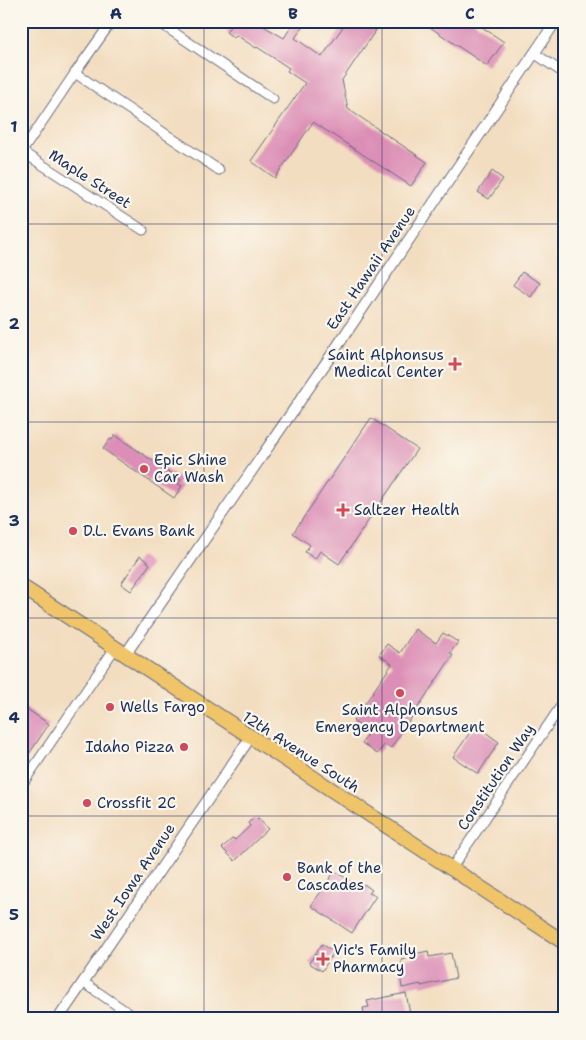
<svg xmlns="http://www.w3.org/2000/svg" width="586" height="1040" font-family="'Shantell Sans',sans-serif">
<rect width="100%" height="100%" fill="#fbf7ec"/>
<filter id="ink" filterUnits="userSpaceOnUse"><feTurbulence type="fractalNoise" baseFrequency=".02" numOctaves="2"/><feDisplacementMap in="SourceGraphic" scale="10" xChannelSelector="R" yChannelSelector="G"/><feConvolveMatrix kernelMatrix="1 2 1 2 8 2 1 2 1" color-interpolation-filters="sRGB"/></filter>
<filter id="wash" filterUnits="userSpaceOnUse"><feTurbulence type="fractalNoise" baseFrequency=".0096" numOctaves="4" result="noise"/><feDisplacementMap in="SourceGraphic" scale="20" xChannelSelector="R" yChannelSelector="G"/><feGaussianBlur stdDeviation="1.12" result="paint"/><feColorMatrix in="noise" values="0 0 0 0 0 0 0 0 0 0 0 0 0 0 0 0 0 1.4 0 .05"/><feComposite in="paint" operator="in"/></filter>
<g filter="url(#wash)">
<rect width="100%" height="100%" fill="#f3ddc0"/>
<g id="blocks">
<g fill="#dc8eb6">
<path d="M234,21H255L284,38L295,21H307L295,38L322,57L347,21H382L342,80L348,109L427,162L411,186L313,122L275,178L251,161L305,83L287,71L289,68L257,47L256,48L236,35L234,38L226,32Z"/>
<path d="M421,21H473L504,42L487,66Z"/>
<path d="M492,171L503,179L489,199L478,192Z"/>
<path d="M522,272L540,283L531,297L513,285Z"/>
<path d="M371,418L417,449L339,564L320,551L315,559L305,552L310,545L293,533Z"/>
<path d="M115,435L181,480L178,484L182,486L174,498L103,449L110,439L112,440Z"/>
<path d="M140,556L150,564L131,591L121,584Z"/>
<path d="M415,629L436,643L443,633L458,642L450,653L453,655L391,748L385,744L377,754L362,743L368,733L353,721L392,664L379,655L387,644L400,653Z"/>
<path d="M21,705L49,724L21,766Z"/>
<path d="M475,725L499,742L478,774L453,757Z"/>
<path d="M254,818L256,820L258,818L268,829L235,861L222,848L233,838L235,840L250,826L248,823Z"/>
<path d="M335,871L362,889L364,884L372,890L369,893L376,896L352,933L311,906Z"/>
<path d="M322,944L334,952L322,971L309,963Z"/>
<path d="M428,951L429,957L451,953L456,978L421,986V984L402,988L399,967L402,966L401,960L415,957V954Z"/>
<path d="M406,993L411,1019H365L363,1008L369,1007L367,1001Z"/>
</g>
</g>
</g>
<g filter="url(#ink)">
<use href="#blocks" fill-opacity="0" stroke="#676c80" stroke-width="1"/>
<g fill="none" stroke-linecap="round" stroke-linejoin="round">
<g stroke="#676c80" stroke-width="11">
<g id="minor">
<path d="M157,21L273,99"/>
<path d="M534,53L565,74"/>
<path d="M75,73L219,170"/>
<path d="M21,151L143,230"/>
<path d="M21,153L75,73L112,21"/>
<path d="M21,786L115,648"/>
<path d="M451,869L565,700"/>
<path d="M83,982L137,1019"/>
</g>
</g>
<g stroke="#676c80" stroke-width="12">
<g id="tertiary">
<path d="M125,655L330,357L556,21"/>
<path d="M58,1019L250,738"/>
</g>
</g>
<g stroke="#676c80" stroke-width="16">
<path id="primary" d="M21,586L565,943"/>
</g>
<use href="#minor" stroke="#fff" stroke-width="9"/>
<use href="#tertiary" stroke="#fff" stroke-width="10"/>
<use href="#primary" stroke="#f0c469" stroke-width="14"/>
</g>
</g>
<path fill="none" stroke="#1b2f5e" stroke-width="1" stroke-opacity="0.55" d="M204,21V1019M382,21V1019M21,224H565M21,422H565M21,618H565M21,816H565"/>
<g fill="#d1495b" stroke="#fbf7ec" stroke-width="2">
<path d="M452.5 356.5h5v5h5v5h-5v5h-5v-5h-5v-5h5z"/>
<circle cx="144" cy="469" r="5"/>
<path d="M340.5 502.5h5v5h5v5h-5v5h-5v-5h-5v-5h5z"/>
<circle cx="73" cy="531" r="5"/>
<circle cx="400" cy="693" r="5"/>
<circle cx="110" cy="707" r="5"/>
<circle cx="184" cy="747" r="5"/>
<circle cx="87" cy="803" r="5"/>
<circle cx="287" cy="877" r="5"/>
<path d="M320.5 951.5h5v5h5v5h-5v5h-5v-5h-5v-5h5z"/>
</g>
<g text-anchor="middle" stroke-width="4.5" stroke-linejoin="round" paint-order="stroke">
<g font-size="15" fill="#1b2f5e" stroke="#fbf7ec">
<text transform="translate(90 179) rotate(33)" y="5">Maple Street</text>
<text transform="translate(371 268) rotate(-56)" y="5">East Hawaii Avenue</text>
<text transform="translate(301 752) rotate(33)" y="5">12th Avenue South</text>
<text transform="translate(496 777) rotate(-56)" y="5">Constitution Way</text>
<text transform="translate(133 882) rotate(-56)" y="5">West Iowa Avenue</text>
</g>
<g font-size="15" fill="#1b2f5e" stroke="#fbf7ec" text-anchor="start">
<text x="444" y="360" text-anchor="end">Saint Alphonsus<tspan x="444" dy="17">Medical Center</tspan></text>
<text x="154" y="465">Epic Shine<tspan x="154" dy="17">Car Wash</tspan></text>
<text x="354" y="515">Saltzer Health</text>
<text x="83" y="536">D.L. Evans Bank</text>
<text x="120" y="712">Wells Fargo</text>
<text x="400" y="715" text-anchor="middle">Saint Alphonsus<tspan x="400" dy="17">Emergency Department</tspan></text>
<text x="174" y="752" text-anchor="end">Idaho Pizza</text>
<text x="97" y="808">Crossfit 2C</text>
<text x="297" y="873">Bank of the<tspan x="297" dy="17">Cascades</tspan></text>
<text x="333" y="955">Vic's Family<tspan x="333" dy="17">Pharmacy</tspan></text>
</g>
</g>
<rect width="586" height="1040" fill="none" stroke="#fbf7ec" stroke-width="55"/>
<rect x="28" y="28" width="530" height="984" fill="none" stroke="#1b2f5e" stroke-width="2"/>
<g font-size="16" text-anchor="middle" font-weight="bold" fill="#1b2f5e">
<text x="116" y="19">A</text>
<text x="293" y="19">B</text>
<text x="470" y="19">C</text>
<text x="14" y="132">1</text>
<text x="14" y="329">2</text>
<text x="14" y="526">3</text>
<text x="14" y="723">4</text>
<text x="14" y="920">5</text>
</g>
</svg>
